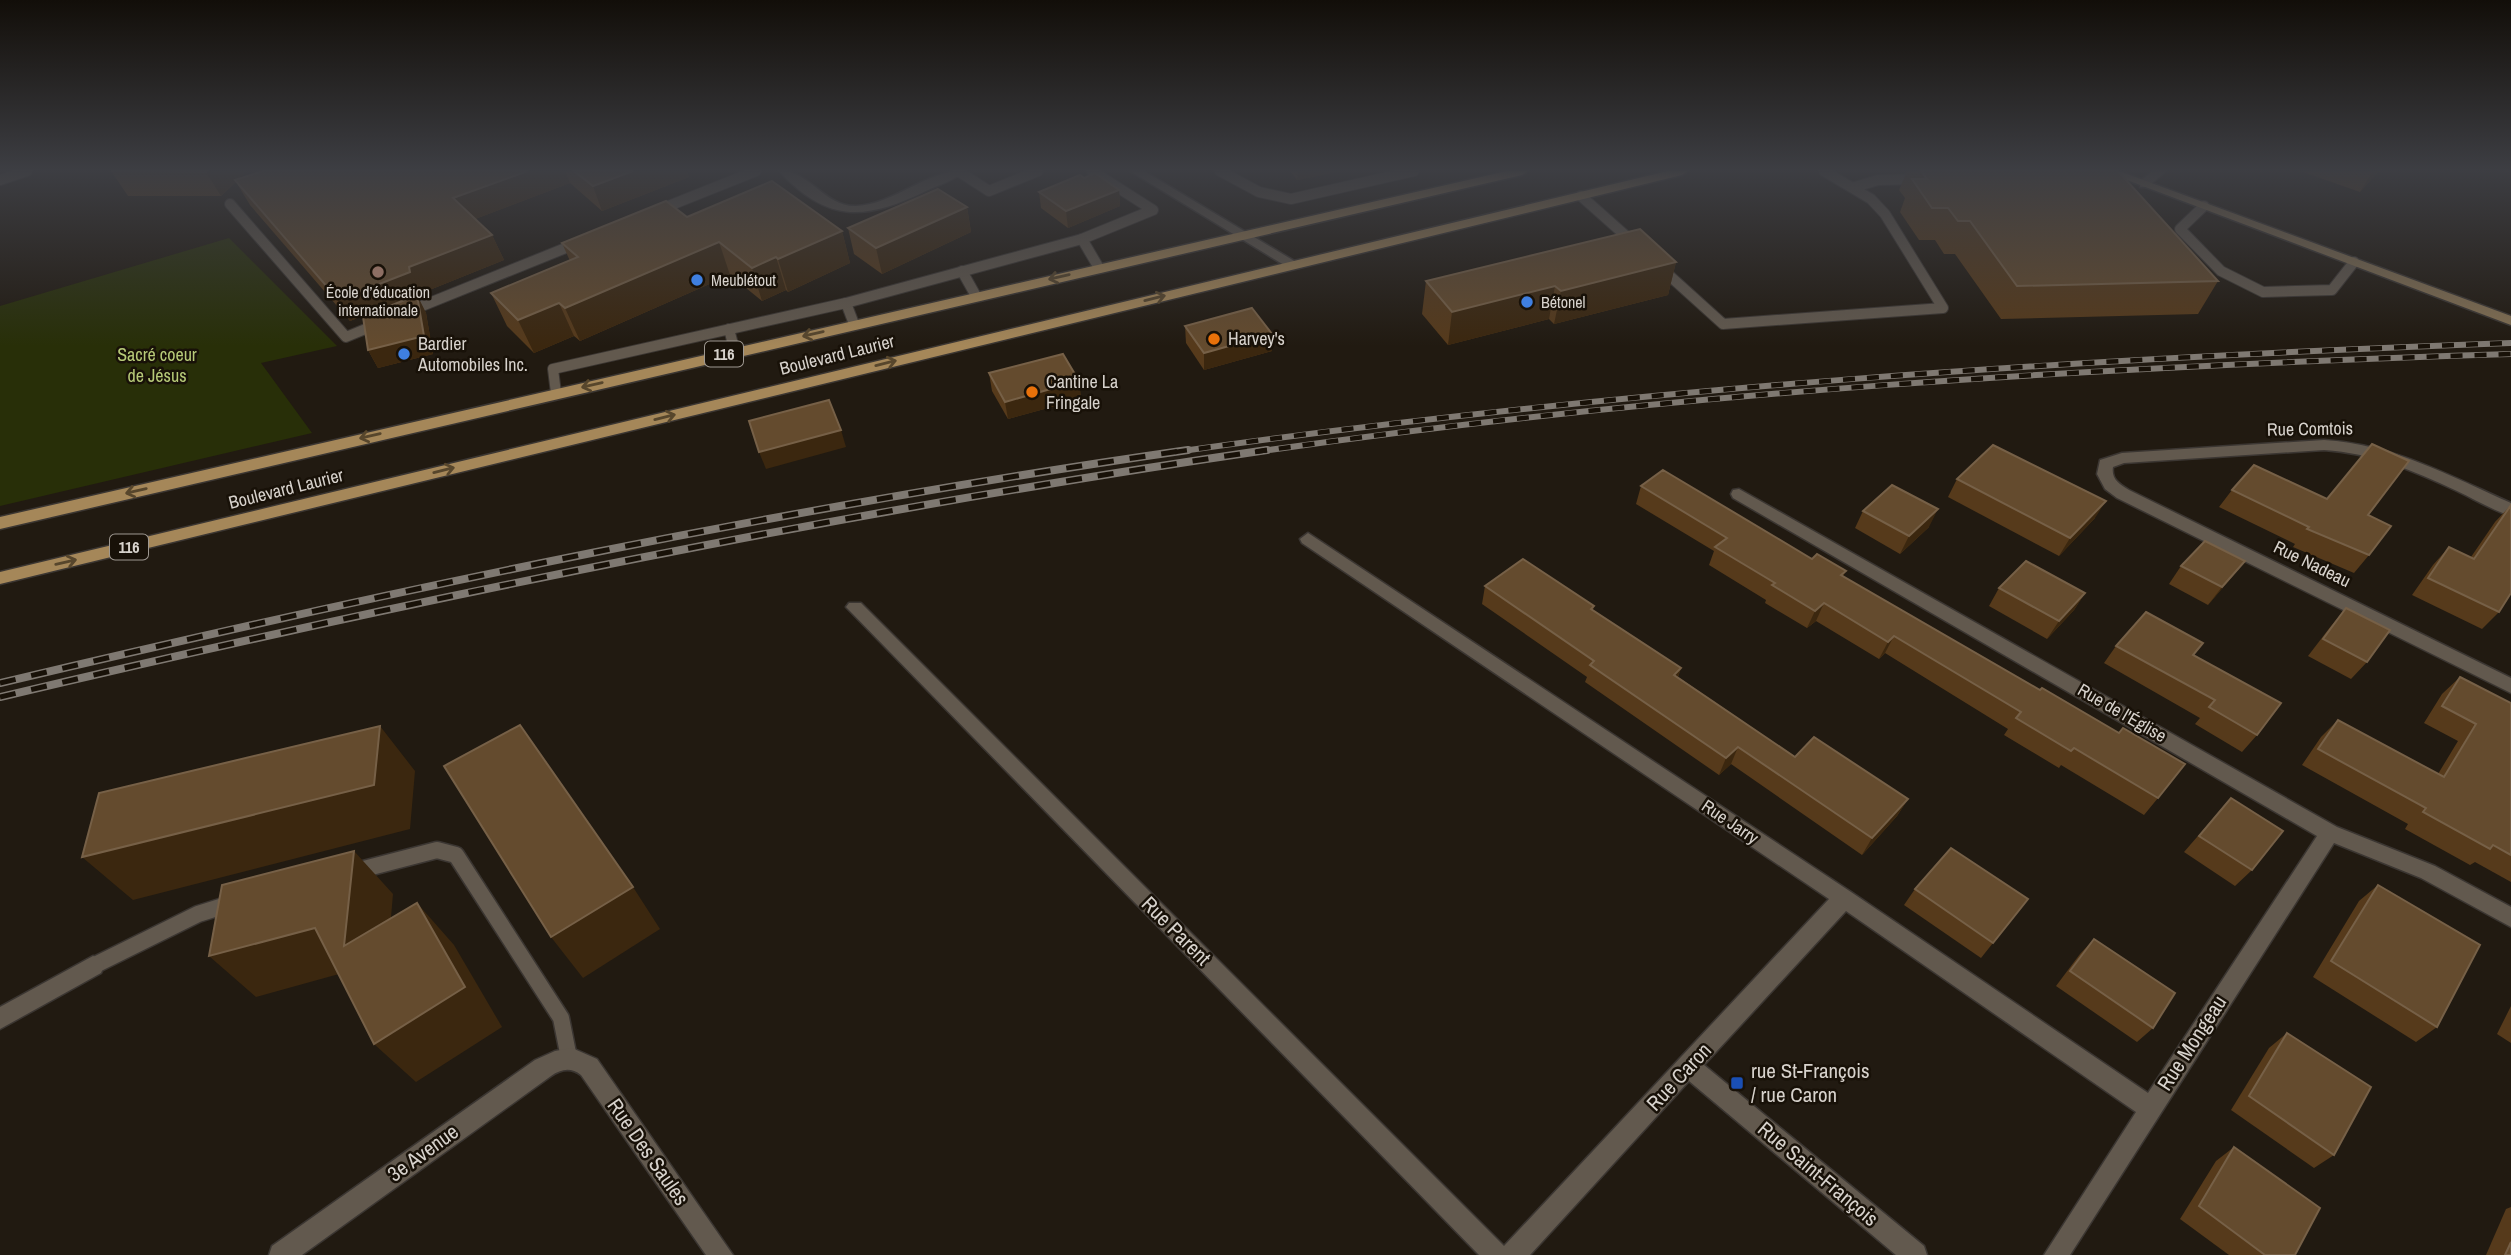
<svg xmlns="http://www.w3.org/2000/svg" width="2511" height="1255" font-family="'Archivo Narrow',sans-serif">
<rect width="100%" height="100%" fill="#211a11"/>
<path fill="#282f08" d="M229,238L337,346L261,363L312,433L0,506V306Z"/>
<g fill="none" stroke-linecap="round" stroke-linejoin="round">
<g stroke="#3b3632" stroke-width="12">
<g id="lane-far1">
<path d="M958,171L989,191L1038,171"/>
<path d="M1092,171L1153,210L1082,239L1099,268"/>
<path d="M1220,171L1259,192L1291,199L1414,171"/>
<path d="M0,180L27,171"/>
<path d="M1855,187L1878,180L1920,179"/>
<path d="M1581,196L1635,244"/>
<path d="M230,204L346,337L380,323"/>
<path d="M2204,206L2180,229L2221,271L2263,292L2332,290L2354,262"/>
<path d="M656,211L756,171"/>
<path d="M1661,268L1723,324L1943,308L1885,214L1871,199L1824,171"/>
<path d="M962,271L976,296"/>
<path d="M846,303L854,324"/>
<path d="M407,312L578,243"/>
<path d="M729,329L735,352"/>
<path d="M556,393L553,369L846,303L1082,239"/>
</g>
</g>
<g stroke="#3b3632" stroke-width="19">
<g id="lane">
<path d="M356,871L437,850L456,855L561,1018L569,1058"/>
<path d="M93,966L198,914L233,903"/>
</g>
</g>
<g stroke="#3b3632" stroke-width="3">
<g id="street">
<path d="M779,171C809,169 824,207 856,206C895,204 928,169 965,171C955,180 939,185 926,191C866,220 828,224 779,171Z"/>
<path d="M1130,171H1144L1301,265L1299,268H1289Z"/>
<path d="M2153,171H2166L2148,187H2140V181Z"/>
<path d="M2324,440C2392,444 2450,476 2511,503V516C2492,510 2474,499 2457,491C2414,471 2372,453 2324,450L2124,463L2113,467C2111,479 2119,484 2129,490L2511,678V693L2117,498L2105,489L2097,474L2100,460L2122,453Z"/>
<path d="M1739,489L2337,827L2435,866L2511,907V927L2421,878L2334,843L2070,1255H2044L2136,1112L1846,911L1704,1065L1924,1246L1927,1255H1896L1689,1081L1530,1255H1479L846,607L849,603H861L1504,1246L1829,899L1302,543L1300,539L1308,533L1851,892L2148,1093L2317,836L1733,498L1731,494L1733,490Z"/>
<path d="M93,956L101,959L104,966L101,973L0,1029V1007Z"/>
<path d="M572,1048L597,1059L733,1255H706L581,1075C571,1067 561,1069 551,1076L302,1255H269L272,1246L535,1060L555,1051Z"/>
</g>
</g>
<g stroke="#3b3632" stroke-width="3">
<path id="secondary" d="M2103,171H2119L2511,316V325Z"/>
</g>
<g stroke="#3b3632" stroke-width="3">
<g id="primary">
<path d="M1507,171H1528L1522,175L0,529V517Z"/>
<path d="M1668,171H1688L1682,175L0,584V572Z"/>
</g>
</g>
<use href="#lane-far1" stroke="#62594e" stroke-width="10"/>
<use href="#lane" stroke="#62594e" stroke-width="16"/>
<use href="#street" fill="#62594e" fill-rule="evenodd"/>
<use href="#secondary" fill="#837053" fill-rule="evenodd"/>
<use href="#primary" fill="#a58759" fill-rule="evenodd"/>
<g stroke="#7f7972" stroke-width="6">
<g id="rail-far1">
<path d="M1175,452C1618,389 2064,359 2511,343"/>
<path d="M1255,452C1671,392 2091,367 2511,354"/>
</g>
</g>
<g stroke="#7f7972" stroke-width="8">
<g id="rail">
<path d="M0,683C393,590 788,507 1188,450"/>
<path d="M0,697C419,598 841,512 1267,450"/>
</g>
</g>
<use href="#rail-far1" stroke="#181108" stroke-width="4.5" stroke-dasharray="12" stroke-linecap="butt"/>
<use href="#rail" stroke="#181108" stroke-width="5" stroke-dasharray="16" stroke-linecap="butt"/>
</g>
<g fill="#563a1b">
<path d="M111,171H247L238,179L263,171H687L689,177L602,211L570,183L475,219L492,235L504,260L422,293L423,298L419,299L426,313L433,354L378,368L368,350V314L350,321L250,205L236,182L221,196H128Z"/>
<path d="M1290,171H1341L1297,180Z"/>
<path d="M1907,171H1921L2218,281L2198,314L2001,319L1955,254H1944L1935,240H1919L1900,212L1905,198L1899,190Z"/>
<path d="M2300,171H2379L2360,192Z"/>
<path d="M1084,178L1119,190L1120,206L1068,228L1041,208L1039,192Z"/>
<path d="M967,207L971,232L882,274L854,254L848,228Z"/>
<path d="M687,217L842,231L850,263L788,292L786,290L762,301L730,275L580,341L574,336L534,353L507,326L491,293L570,261L562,243Z"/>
<path d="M1676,262L1668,295L1554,324L1549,319L1448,345L1422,314L1426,281Z"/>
<path d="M1185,326L1272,351L1204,370L1186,343Z"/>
<path d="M989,373L1079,381L1081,399L1008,419L992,391Z"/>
<path d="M1957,479L2095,518L2059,556L1948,497Z"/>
<path d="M1641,486L1812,559L1846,571L1843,576L2158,798L2144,815L2061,765L2059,768L2004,735L2008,729L1885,653L1879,659L1816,621L1807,628L1765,603L1766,600L1709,565L1714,551L1636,504Z"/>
<path d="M2232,490L2327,499L2368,515L2369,555L2354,573L2293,547L2295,544L2219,507Z"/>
<path d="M2511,505L2499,612L2482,629L2412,595L2433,565L2449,547L2471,557L2495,522Z"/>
<path d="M1863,511L1929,527L1900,554L1855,528Z"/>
<path d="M2245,561L2231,578L2208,605L2169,584L2181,566Z"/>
<path d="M1485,586L1594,606L1593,610L1681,668L1678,677L1795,757L1908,799L1897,816L1862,855L1731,764L1719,775L1585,682L1587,677L1482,604Z"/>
<path d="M1999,588L2085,593L2074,610L2047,639L1989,606Z"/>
<path d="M2346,608L2367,662L2351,679L2308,656L2331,626Z"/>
<path d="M2116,646L2194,655L2257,735L2242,752L2195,724L2200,718L2104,663Z"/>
<path d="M2460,677L2511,703V882L2475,862L2470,865L2405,829L2408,824L2302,765L2321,737L2338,720L2438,774L2458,741L2424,723L2442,694Z"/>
<path d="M2231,798L2252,870L2235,886L2184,852Z"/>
<path d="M2378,885L2437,1027L2416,1042L2313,977L2359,901Z"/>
<path d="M1915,889L2028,899L1981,958L1904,905Z"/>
<path d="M2094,939L2153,1028L2137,1042L2056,986L2080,954Z"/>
<path d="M2511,1006V1043L2497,1034Z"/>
<path d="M2287,1033L2334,1155L2314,1168L2231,1110L2269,1048Z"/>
<path d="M2234,1147L2295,1255H2229L2180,1219L2216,1161Z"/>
<path d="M2511,1207V1255H2486L2506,1209Z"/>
</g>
<g fill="#3b270f">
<path d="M207,171H247L221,196L206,172Z"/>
<path d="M528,171H565L570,183L465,223L453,198Z"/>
<path d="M633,171H687L689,177L602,211L593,186Z"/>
<path d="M1298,171H1341L1297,180Z"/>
<path d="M2373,171H2379L2360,192Z"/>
<path d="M1119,190L1120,206L1068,228L1066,211Z"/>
<path d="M967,207L971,232L882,274L876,248Z"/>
<path d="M842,231L850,263L788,292L778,259Z"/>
<path d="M492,235L504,260L422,293L423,298L419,299L426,313L433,354L378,368L368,350V314L350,321L335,296Z"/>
<path d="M719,242L730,275L580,341L565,308Z"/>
<path d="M776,257L786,290L762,301L752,268Z"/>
<path d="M1676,262L1668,295L1554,324L1561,291Z"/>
<path d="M1555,286L1549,319L1448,345L1452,312Z"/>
<path d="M559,303L574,336L534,353L518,320Z"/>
<path d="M1272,334V351L1204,370V353Z"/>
<path d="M1079,381L1081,399L1008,419L1005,402Z"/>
<path d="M841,430L846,447L766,469L759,452Z"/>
<path d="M2106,501L2095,518L2059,556L2070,538Z"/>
<path d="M1938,509L1929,527L1900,554L1909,536Z"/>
<path d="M2245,561L2231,578L2208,605L2222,587Z"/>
<path d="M2085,593L2074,610L2047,639L2059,621Z"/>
<path d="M1824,603L1816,621L1807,628L1815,611Z"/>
<path d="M1894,636L1885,653L1879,659L1888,642Z"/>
<path d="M1681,668L1675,686L1674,675Z"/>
<path d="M380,726L415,771L410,829L133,900L82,857Z"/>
<path d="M1738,747L1731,764L1719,775L1726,758Z"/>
<path d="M1908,799L1897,816L1862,855L1872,838Z"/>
<path d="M354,851L393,894L385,987L344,946Z"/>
<path d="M633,887L660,929L583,978L551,937Z"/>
<path d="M417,903L454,945L502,1027L416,1082L374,1044Z"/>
<path d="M315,928L357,969L256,997L209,956Z"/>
</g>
<g fill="#644b2e" stroke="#766047" stroke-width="2">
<path d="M111,171H207L206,172Z"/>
<path d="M263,171H528L453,198L492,235L409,267L410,272L356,293V288L335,296L235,180Z"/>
<path d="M574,171H633L593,186Z"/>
<path d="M1921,171H2118L2218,281L2017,286L1970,221H1958L1948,208H1932L1912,179H1927Z"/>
<path d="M1095,173L1119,190L1066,211L1039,192L1080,175L1084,178Z"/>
<path d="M772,181L842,231L778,259L776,257L752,268L719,242L565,308L559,303L518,320L491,293L578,257L562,243L666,201L687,217Z"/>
<path d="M938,189L967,207L876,248L848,228Z"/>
<path d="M1640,229L1676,262L1561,291L1555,286L1452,312L1426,281Z"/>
<path d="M417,295L424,336L368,350L363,317Z"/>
<path d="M1252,308L1272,334L1204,353L1185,326Z"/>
<path d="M1063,354L1079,381L1005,402L989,373Z"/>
<path d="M829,400L841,430L759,452L749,421Z"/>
<path d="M2372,444L2409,461L2368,515L2391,526L2369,555L2307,529L2309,527L2232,490L2254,465L2327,499Z"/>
<path d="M1993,445L2106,501L2070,538L1957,479Z"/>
<path d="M1663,470L1812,559L1817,554L1846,571L1841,575L2040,690L2042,688L2119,733L2123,728L2185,764L2158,798L2074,748L2071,751L2016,718L2021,712L1894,636L1888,642L1824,603L1815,611L1772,585L1775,583L1715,547L1727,538L1641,486Z"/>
<path d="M1892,485L1938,509L1909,536L1863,511Z"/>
<path d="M2511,505V593L2499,612L2428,578L2449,547L2474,559Z"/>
<path d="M2205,541L2245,561L2222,587L2181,566Z"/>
<path d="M1523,559L1594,606L1591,609L1681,668L1674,675L1795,757L1814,737L1908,799L1872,838L1738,747L1726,758L1590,665L1594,661L1485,586Z"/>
<path d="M2026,561L2085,593L2059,621L1999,588Z"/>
<path d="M2346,608L2390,630L2367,662L2323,639Z"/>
<path d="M2146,612L2203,643L2193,655L2281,703L2257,735L2209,707L2215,700L2116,646Z"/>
<path d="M2460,677L2511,703V855L2493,845L2490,849L2423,812L2426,808L2318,749L2338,720L2444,777L2476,724L2442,706Z"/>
<path d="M520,725L633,887L551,937L444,766Z"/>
<path d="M380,726L374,785L82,857L99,793Z"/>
<path d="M2231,798L2283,831L2252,870L2199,836Z"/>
<path d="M1951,848L2028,899L1993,943L1915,889Z"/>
<path d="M354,851L344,946L417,903L465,987L374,1044L315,928L209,956L222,885Z"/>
<path d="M2378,885L2480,945L2437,1027L2331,961Z"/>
<path d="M2094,939L2175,993L2153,1028L2070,971Z"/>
<path d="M2287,1033L2371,1087L2334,1155L2249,1096Z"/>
<path d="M2234,1147L2320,1208L2295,1255H2265L2199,1206Z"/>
<path d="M2511,1242V1255H2505Z"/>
</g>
<defs><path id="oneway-shaft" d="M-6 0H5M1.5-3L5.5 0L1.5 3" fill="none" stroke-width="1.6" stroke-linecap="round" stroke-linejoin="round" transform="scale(1.75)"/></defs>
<g stroke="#57462c">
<use href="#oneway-shaft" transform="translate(1059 277) rotate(167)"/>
<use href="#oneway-shaft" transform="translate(1155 298) rotate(-14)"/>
<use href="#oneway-shaft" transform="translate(813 334) rotate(167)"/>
<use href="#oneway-shaft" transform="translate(886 363) rotate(-14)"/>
<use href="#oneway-shaft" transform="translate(592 385) rotate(167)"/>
<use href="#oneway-shaft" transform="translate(665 417) rotate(-14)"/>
<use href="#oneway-shaft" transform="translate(370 436) rotate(167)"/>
<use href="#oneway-shaft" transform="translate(444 470) rotate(-14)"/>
<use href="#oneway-shaft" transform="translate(136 491) rotate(167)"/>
<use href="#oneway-shaft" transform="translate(66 562) rotate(-13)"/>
</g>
<linearGradient id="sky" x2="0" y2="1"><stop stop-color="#120e09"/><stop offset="0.49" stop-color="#3d3e43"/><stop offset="1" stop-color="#3d3e43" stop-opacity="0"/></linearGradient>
<rect width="2511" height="346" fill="url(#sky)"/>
<circle fill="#8d6e63" stroke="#181108" stroke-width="2.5" cx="378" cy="272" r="7"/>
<g fill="#3f7fe0" stroke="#181108" stroke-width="2.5">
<circle cx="697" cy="280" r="7"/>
<circle cx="1527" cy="302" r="7"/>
<circle cx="404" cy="354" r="7"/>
</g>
<g fill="#e8710a" stroke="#181108" stroke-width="2.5">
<circle cx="1214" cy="339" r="7"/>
<circle cx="1032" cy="392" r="7"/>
</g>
<rect fill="#1a4fb4" stroke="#181108" stroke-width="2.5" x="1730" y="1076" width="14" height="14" rx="3.5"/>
<g text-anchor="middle" stroke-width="5" stroke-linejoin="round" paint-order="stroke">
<g font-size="16" fill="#d7d2cc" stroke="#181108" text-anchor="start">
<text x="711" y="286">Meublétout</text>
<text x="378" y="298" text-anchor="middle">École d’éducation<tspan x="378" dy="18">internationale</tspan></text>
<text x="1541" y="308">Bétonel</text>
</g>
<g fill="#181108" stroke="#9e9891" stroke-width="2">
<rect x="705" y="341.5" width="38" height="25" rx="5"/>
<rect x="110" y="534.5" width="38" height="25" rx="5"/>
</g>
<g font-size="16" font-weight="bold" fill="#d7d2cc">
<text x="724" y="360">116</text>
<text x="129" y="553">116</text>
</g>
<g font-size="18" fill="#d7d2cc" stroke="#181108" text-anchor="start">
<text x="1228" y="345">Harvey's</text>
<text x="418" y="350">Bardier<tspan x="418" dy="21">Automobiles Inc.</tspan></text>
<text x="1046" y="388">Cantine La<tspan x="1046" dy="21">Fringale</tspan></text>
</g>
<g font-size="18" fill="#b7ca78" stroke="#181108">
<text x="157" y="361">Sacré coeur<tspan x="157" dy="21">de Jésus</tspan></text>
</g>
<g font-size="18" fill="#d7d2cc" stroke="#181108">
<text transform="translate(837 355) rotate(-14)" y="6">Boulevard Laurier</text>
<text transform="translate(2310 429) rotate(-1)" y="6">Rue Comtois</text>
<text transform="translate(286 489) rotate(-14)" y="6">Boulevard Laurier</text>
<text transform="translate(2312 564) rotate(26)" y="6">Rue Nadeau</text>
<text transform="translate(2122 713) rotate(30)" y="6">Rue de l'Église</text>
<text transform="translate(1730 822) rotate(34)" y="6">Rue Jarry</text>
</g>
<g font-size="21" fill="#d7d2cc" stroke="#181108">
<text transform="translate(1176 931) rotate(45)" y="7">Rue Parent</text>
<text transform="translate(2192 1043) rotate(-57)" y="7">Rue Mongeau</text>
<text transform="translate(1679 1077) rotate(-47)" y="7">Rue Caron</text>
<text transform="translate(648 1152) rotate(55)" y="7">Rue Des Saules</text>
<text transform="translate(423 1153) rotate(-36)" y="7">3e Avenue</text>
<text transform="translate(1818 1174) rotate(40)" y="7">Rue Saint-François</text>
</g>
<g font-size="21" fill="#d7d2cc" stroke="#181108" text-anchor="start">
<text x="1751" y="1078">rue St-François<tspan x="1751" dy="24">/ rue Caron</tspan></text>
</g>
</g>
</svg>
